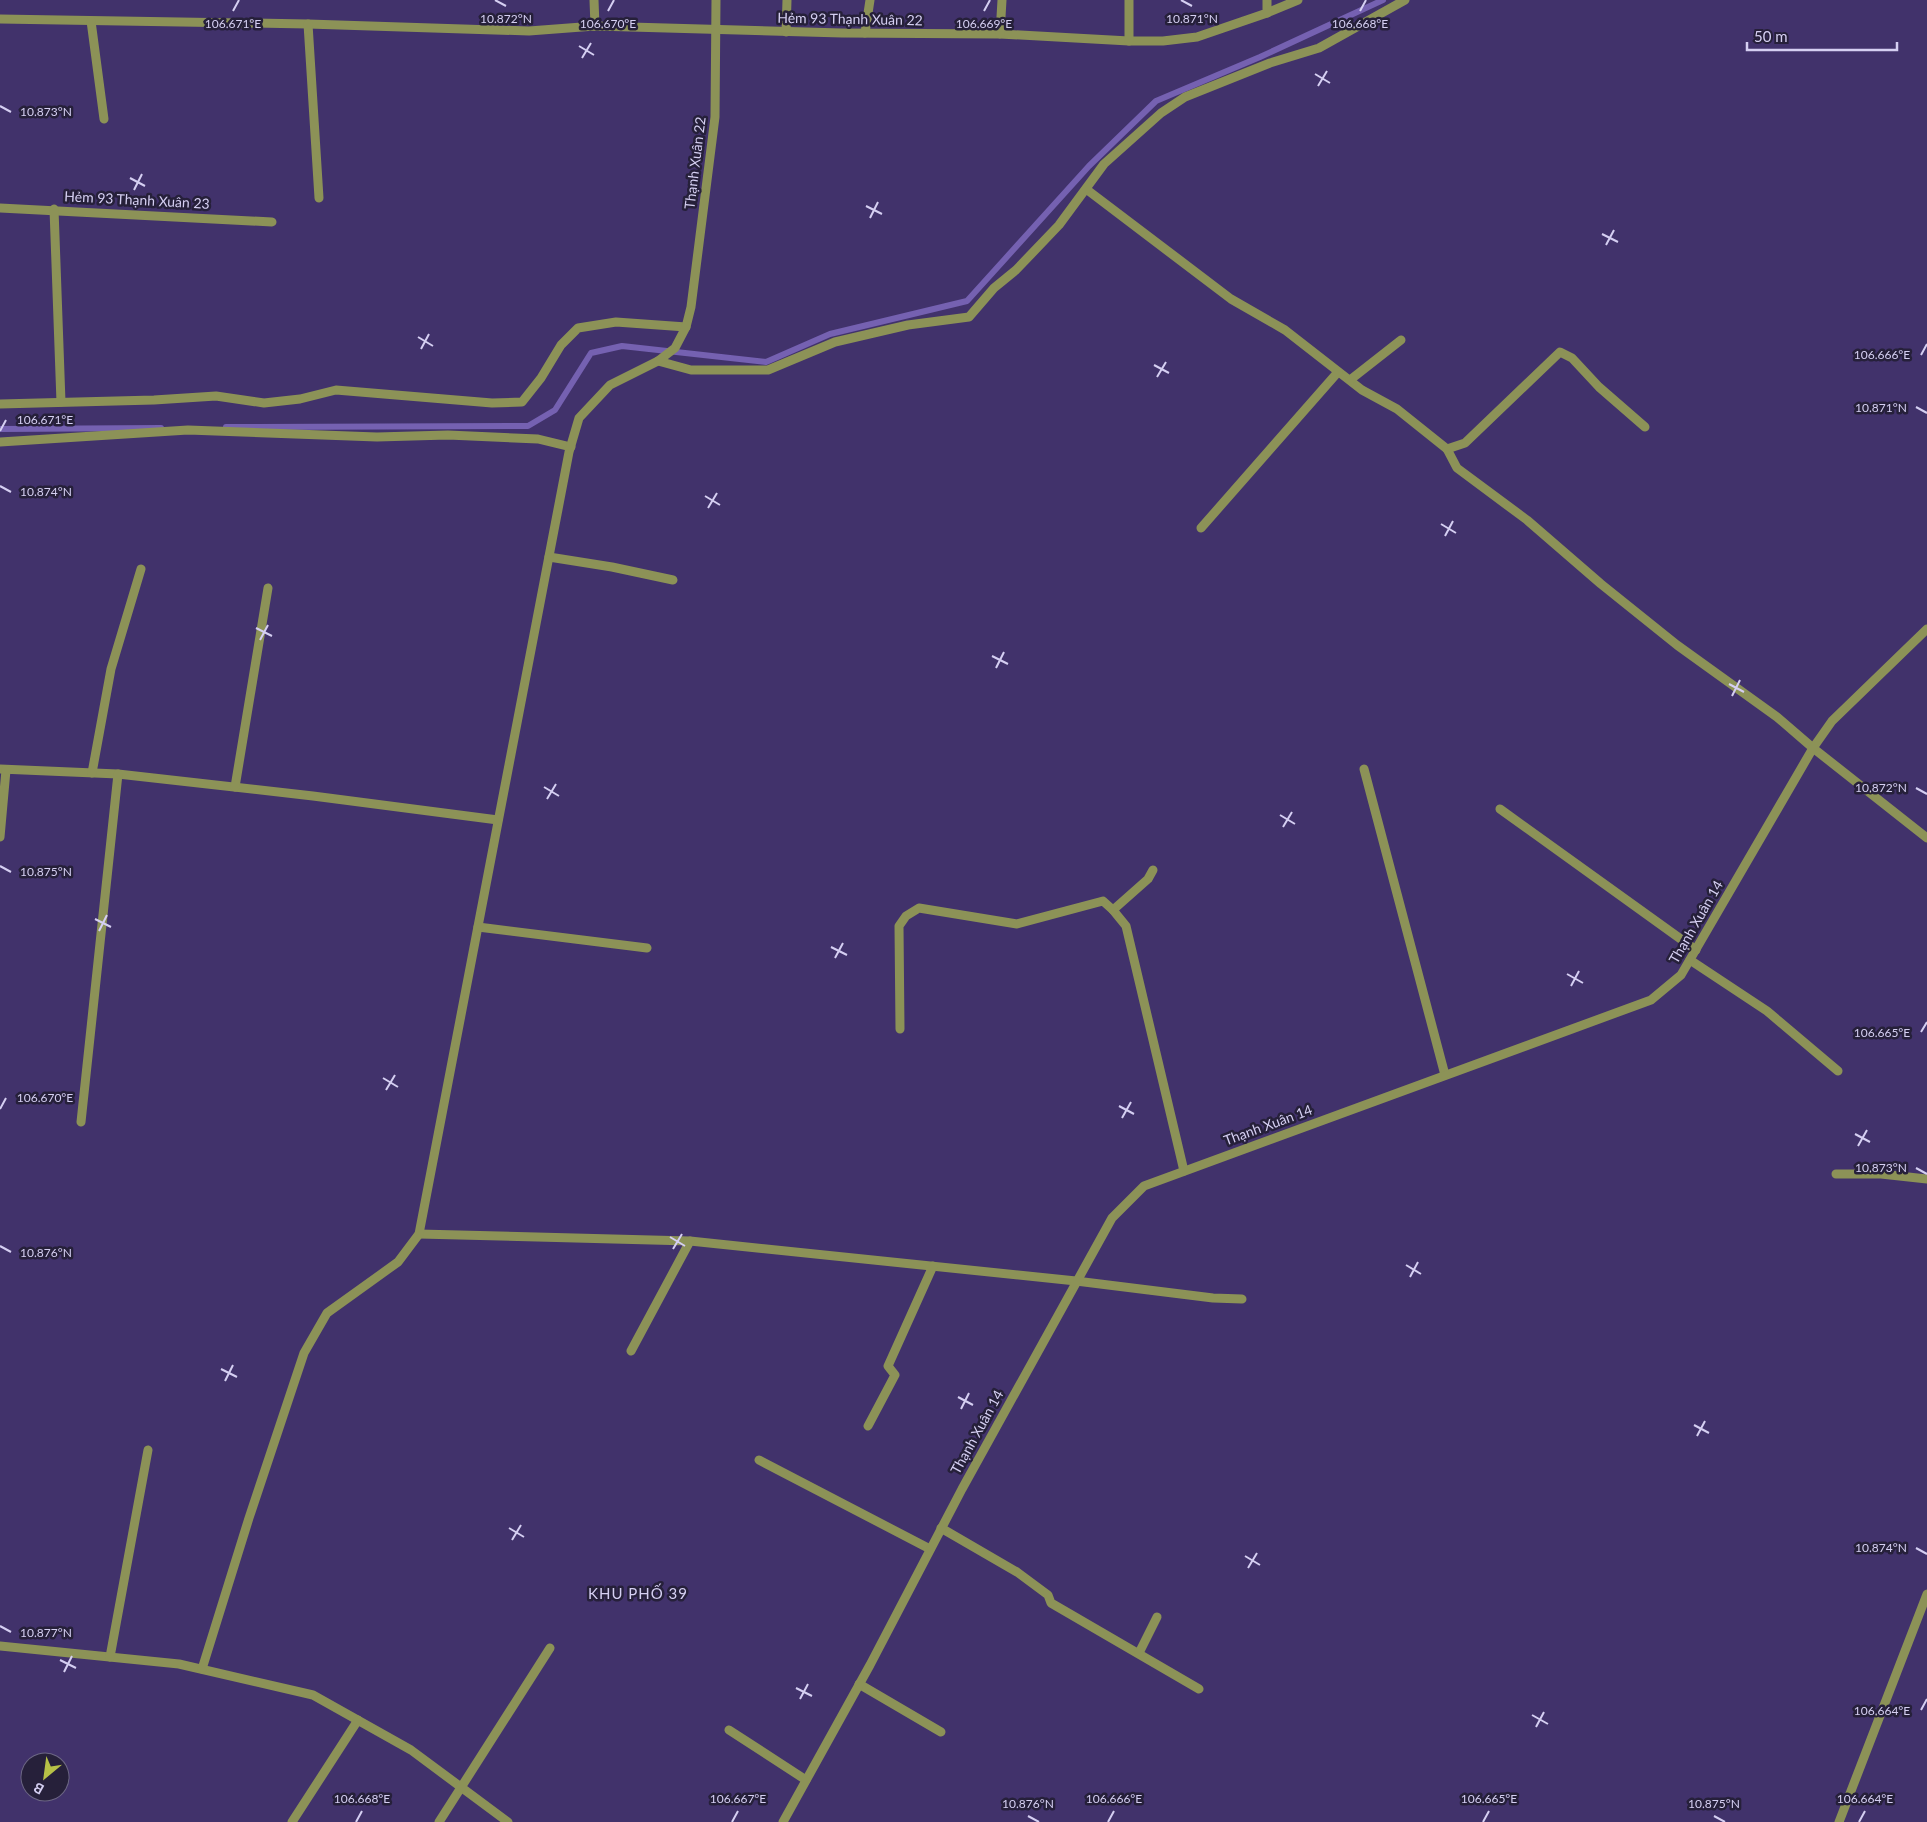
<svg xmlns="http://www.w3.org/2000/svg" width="1927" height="1822" font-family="Lato,sans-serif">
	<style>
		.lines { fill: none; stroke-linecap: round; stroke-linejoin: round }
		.stream { stroke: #7561b1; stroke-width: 6 }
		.minor { stroke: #8c9257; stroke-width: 9 }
		.ticks { fill: none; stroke: #d5cff2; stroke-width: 2 }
		.labels { text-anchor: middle; stroke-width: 5; stroke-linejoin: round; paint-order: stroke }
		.street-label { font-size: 14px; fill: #d5cff2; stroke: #26203a }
		.neighbourhood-label { font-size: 15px; letter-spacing: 1px; fill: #d5cff2; stroke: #26203a }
		.ticks-label { font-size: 12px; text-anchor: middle; fill: #d5cff2; stroke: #26203a; stroke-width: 5; stroke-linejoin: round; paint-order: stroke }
	</style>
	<rect width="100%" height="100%" fill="#41326b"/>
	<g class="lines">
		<g class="stream">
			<path d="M226,427l302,-1 27,-16 36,-57 31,-7 144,16 64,-28 137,-33 122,-135 67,-65 104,-44 123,-57"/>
			<path d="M0,429l161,-1"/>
		</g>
		<g class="minor">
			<path d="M594,0l1,26"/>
			<path d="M1267,13l31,-13"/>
			<path d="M0,19l308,5 221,7 66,-5 247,7 158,1 129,7h34l34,-4 70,-24v-13"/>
			<path d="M91,21l13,98"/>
			<path d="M308,24l11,174"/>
			<path d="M786,32l1,-32"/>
			<path d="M865,33l5,-33"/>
			<path d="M1000,34l2,-34"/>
			<path d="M1129,41v-41"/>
			<path d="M1086,189l145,110 54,31 77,60 35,19 50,40 10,19 70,52 74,64 76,61 100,72 36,31 114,90"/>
			<path d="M0,208l272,14"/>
			<path d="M54,209l7,193"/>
			<path d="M658,361l33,9h77l67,-28 73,-17 61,-8 25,-29 22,-18 43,-45 45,-61 57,-51 24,-16 85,-34 49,-15 86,-48"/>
			<path d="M1350,380l51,-40"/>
			<path d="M0,404l154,-4 62,-4 48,7 36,-4 36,-9 156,13 30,-1 19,-24 20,-33 17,-17 38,-6 70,5"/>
			<path d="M0,442l188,-12 189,7 71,-2 90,4 33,8"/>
			<path d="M1447,449l18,-6 95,-91 12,6 27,29 46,40"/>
			<path d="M1201,528l137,-156"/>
			<path d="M549,557l63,10 61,13"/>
			<path d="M0,769l118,5 195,22 185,24"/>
			<path d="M1364,769l81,306"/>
			<path d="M92,773l19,-104 30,-100"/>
			<path d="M235,787l33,-199"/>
			<path d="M1500,809l196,141"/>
			<path d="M0,837l6,-67"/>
			<path d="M1113,910l35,-31 5,-9"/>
			<path d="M478,927l169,21"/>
			<path d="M1690,960l77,51 71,60"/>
			<path d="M900,1029l-1,-103 7,-10 13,-8 98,16 86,-23 10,9 13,16 58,245"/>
			<path d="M81,1122l37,-348"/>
			<path d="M1836,1174h45l46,5"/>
			<path d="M419,1234l271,7 386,40 137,17 29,1"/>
			<path d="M631,1351l59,-110"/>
			<path d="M868,1426l27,-51 -7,-9 45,-100"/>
			<path d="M759,1460l171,89"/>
			<path d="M941,1528l76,44 31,23 3,8 148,86"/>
			<path d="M0,1646l179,18 134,31 98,55 97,72"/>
			<path d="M1139,1653l18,-36"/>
			<path d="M110,1657l38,-207"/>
			<path d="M202,1669l47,-151 55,-165 23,-40 71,-51 21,-28 150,-782 10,-34 31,-33 48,-24 17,-13 11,-21 5,-20 24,-190 1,-117"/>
			<path d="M859,1684l82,48"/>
			<path d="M729,1730l77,50"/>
			<path d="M292,1822l66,-102"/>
			<path d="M439,1822l111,-174"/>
			<path d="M783,1822l87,-157 92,-176 150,-271 32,-32 507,-186 30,-25 132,-227 19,-27 95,-92"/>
			<path d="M1839,1822l88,-228"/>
		</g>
	</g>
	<path class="ticks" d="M495,0l11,6M1181,0l11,6M233,11l6,-11M608,11l6,-11M984,11l6,-11M1360,11l6,-11M579,46l15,9M582,58l9,-15M1315,74l15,9M1318,86l9,-15M0,106l11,6M130,178l15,8M134,190l8,-16M866,206l16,8M870,218l8,-16M1602,234l16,8M1606,245l8,-15M418,337l15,9M421,349l8,-15M1921,355l6,-11M1154,365l15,8M1157,377l9,-15M1916,407l11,6M0,431l6,-11M0,486l11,6M705,496l15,9M708,508l9,-15M1441,524l15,9M1445,536l8,-15M256,628l16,8M260,640l8,-15M992,656l16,8M996,668l8,-16M1729,684l15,8M1732,696l8,-16M544,787l15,9M1916,788l11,6M547,799l9,-15M1280,815l15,9M1283,827l9,-15M0,866l11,6M95,919l16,8M99,931l8,-16M831,947l16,8M835,958l8,-15M1567,974l16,9M1571,986l8,-15M1921,1032l6,-10M383,1078l15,9M386,1090l9,-15M1119,1106l15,8M0,1109l6,-11M1122,1118l9,-16M1855,1134l15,8M1858,1146l9,-16M1916,1168l11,6M670,1237l15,9M0,1246l11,6M673,1249l9,-15M1406,1265l15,9M1410,1277l8,-15M221,1369l16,8M225,1381l8,-16M958,1397l15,8M961,1409l8,-16M1694,1425l15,8M1697,1436l8,-15M509,1528l15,9M512,1540l9,-15M1916,1548l11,6M1245,1556l15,9M1248,1568l9,-15M0,1626l11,6M60,1660l16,8M64,1672l8,-16M796,1688l16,8M800,1699l8,-15M1921,1710l6,-11M1532,1715l16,9M1536,1727l8,-15M1028,1816l11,6M1714,1816l11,6M356,1822l6,-11M732,1822l6,-11M1108,1822l6,-11M1483,1822l6,-11M1859,1822l6,-11"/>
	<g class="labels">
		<g class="street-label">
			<text transform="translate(850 19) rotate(1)" y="5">Hẻm 93 Thạnh Xuân 22</text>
			<text transform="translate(695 163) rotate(-83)" y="5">Thạnh Xuân 22</text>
			<text transform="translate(137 200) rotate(3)" y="5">Hẻm 93 Thạnh Xuân 23</text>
			<text transform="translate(1696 922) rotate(-60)" y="5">Thạnh Xuân 14</text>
			<text transform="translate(1268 1125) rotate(-20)" y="5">Thạnh Xuân 14</text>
			<text transform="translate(977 1432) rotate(-61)" y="5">Thạnh Xuân 14</text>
		</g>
		<g class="neighbourhood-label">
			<text x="638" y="1599">KHU PHỐ 39</text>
		</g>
	</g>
	<g class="ticks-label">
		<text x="506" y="23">10.872°N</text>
		<text x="1192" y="23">10.871°N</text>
		<text x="233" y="28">106.671°E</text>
		<text x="608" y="28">106.670°E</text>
		<text x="984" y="28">106.669°E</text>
		<text x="1360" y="28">106.668°E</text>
		<text x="46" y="116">10.873°N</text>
		<text x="1882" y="359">106.666°E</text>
		<text x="1881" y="412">10.871°N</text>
		<text x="45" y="424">106.671°E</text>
		<text x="46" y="496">10.874°N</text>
		<text x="1881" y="792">10.872°N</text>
		<text x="46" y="876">10.875°N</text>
		<text x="1882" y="1037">106.665°E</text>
		<text x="45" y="1102">106.670°E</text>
		<text x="1881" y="1172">10.873°N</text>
		<text x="46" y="1257">10.876°N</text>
		<text x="1881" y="1552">10.874°N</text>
		<text x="46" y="1637">10.877°N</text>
		<text x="1882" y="1715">106.664°E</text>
		<text x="362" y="1803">106.668°E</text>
		<text x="738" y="1803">106.667°E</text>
		<text x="1114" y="1803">106.666°E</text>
		<text x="1489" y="1803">106.665°E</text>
		<text x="1865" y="1803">106.664°E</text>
		<text x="1028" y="1808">10.876°N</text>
		<text x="1714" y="1808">10.875°N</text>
	</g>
	<g transform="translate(45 1777) rotate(209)"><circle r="24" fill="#26203a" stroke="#6c6684"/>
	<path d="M0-4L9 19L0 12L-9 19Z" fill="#b7c147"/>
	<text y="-8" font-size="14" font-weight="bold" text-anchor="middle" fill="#d5cff2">B</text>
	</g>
	<path d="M1747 42v8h150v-8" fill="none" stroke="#d5cff2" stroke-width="2.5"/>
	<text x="1754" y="42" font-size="15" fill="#d5cff2" stroke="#26203a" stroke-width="4" paint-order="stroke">50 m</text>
</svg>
